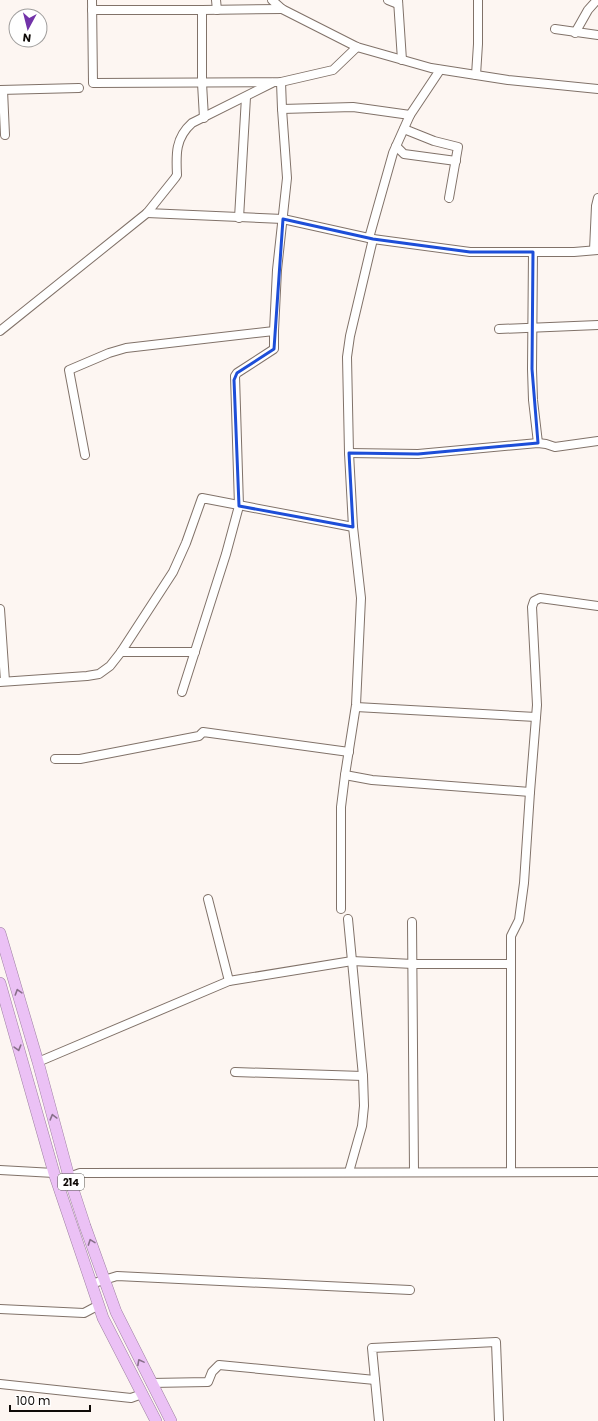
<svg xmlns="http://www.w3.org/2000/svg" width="598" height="1421" font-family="Poppins,sans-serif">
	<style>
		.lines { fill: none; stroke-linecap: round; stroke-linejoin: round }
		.minor-casing { stroke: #817269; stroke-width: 10 }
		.highway-casing { stroke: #9e81a2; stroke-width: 12 }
		.minor { stroke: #fff; stroke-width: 8 }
		.highway { stroke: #ebc1f5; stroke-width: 11 }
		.oneway { stroke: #886f8a }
		.marked { fill: none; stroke: #1d4ed8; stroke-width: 3; stroke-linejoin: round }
		.labels { text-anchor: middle; stroke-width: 3.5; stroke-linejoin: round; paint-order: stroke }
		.shield { fill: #fff; stroke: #575451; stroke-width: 1 }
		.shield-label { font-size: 10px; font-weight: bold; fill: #0f0a07 }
	</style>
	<rect width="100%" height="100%" fill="#fdf6f2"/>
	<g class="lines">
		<defs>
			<g id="minor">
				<path d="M92,0l1,83 188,-1 52,-12 24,-23"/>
				<path d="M216,0l1,10"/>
				<path d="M272,0l10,9 75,38 74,21 77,12 90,9"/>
				<path d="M388,0l10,4"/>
				<path d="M398,0l4,60"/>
				<path d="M92,10h110l80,-1"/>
				<path d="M202,10v73l2,35"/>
				<path d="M555,29l43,6"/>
				<path d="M575,33l13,-23 9,-10"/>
				<path d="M476,75l2,-31v-44"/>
				<path d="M0,90l79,-2"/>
				<path d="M3,90l2,45"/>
				<path d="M282,109l71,-2 57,8"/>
				<path d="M404,129l30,12 24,6 -9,51"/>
				<path d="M396,146l8,8 52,7"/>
				<path d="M147,213l136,6 90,20 97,13h104l24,-2"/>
				<path d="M239,218l7,-121"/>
				<path d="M369,238l24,-85 17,-38 30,-45"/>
				<path d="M594,250l2,-44 2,-8"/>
				<path d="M533,252l-1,117 1,31 5,43"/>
				<path d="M499,329l99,-4"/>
				<path d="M0,331l147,-118 28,-35 2,-3c-1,-20 -2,-37 15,-52l80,-40"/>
				<path d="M349,453l69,1 120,-11 8,1 9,3 43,-6"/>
				<path d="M85,455l-16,-85 40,-17 17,-5 148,-17 3,-61 10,-92 -5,-69 -1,-27"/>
				<path d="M0,609l5,72"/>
				<path d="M121,652h74"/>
				<path d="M0,682l87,-6 12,-2 11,-8 11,-14 52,-80 13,-29 16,-45 151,29"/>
				<path d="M182,692l44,-138 13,-48 -4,-130 2,-3 37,-24v-18"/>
				<path d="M356,707l180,10"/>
				<path d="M55,759h25l119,-23 4,-4 146,20"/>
				<path d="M345,775l27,5 158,12"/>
				<path d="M208,899l21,82"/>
				<path d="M341,909v-102l4,-32 11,-70 5,-107 -8,-71 -4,-74 -2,-96 3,-21 23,-97"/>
				<path d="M348,919l15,157 1,30 -2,20 -13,46"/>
				<path d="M412,922l2,250"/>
				<path d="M38,1062l191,-81 123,-20 61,3h98"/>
				<path d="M235,1072l128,4"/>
				<path d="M0,1170l54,3"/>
				<path d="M511,1172v-236l8,-16 5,-37 6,-91 7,-87 -5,-98 2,-6 6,-3 58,8"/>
				<path d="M69,1177l11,-4 518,-1"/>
				<path d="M91,1284l26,-8 293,14"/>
				<path d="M0,1309l84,4 15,-8"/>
				<path d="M151,1383l57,-1 4,-10 7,-7 156,15"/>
				<path d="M0,1384l131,14 11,-4"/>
				<path d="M379,1421l-7,-73 124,-6 3,79"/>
			</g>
			<g id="highway">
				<path d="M0,933l38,129 31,115 16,49 31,86 55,109"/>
				<path d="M0,983l54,190 49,145 53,103"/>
			</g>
		</defs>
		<use href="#minor" class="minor-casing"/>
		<use href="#highway" class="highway-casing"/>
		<use href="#minor" class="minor"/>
		<use href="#highway" class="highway"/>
	</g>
	<defs><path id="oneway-chevron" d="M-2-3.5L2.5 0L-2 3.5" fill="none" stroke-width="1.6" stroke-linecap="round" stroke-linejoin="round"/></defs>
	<g class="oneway">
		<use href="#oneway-chevron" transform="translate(18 992) rotate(-107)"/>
		<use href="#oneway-chevron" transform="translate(18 1048) rotate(74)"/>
		<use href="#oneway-chevron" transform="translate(53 1117) rotate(-105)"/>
		<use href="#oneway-chevron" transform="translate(91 1242) rotate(-110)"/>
		<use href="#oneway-chevron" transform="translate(140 1362) rotate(-118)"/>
	</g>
	<path class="marked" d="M283,219l90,20 97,13h63l-1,117 6,74 -120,11 -69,-1 4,74 -114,-21 -5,-126 3,-7 37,-24z"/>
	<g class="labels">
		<rect class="shield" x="58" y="1174" width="26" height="16" rx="3"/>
		<g class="shield-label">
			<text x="71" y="1186">214</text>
		</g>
	</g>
	<g transform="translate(28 28) rotate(187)"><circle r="19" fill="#ffffff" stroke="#9f9d9c"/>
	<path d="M0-3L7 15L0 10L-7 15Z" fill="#7233a9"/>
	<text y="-6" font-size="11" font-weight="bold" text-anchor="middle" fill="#0f0a07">N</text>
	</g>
	<path d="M10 1405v6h80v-6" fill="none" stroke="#0f0a07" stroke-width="2"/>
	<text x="16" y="1405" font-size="12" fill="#0f0a07" stroke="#ffffff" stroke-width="3" paint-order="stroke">100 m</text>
</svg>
